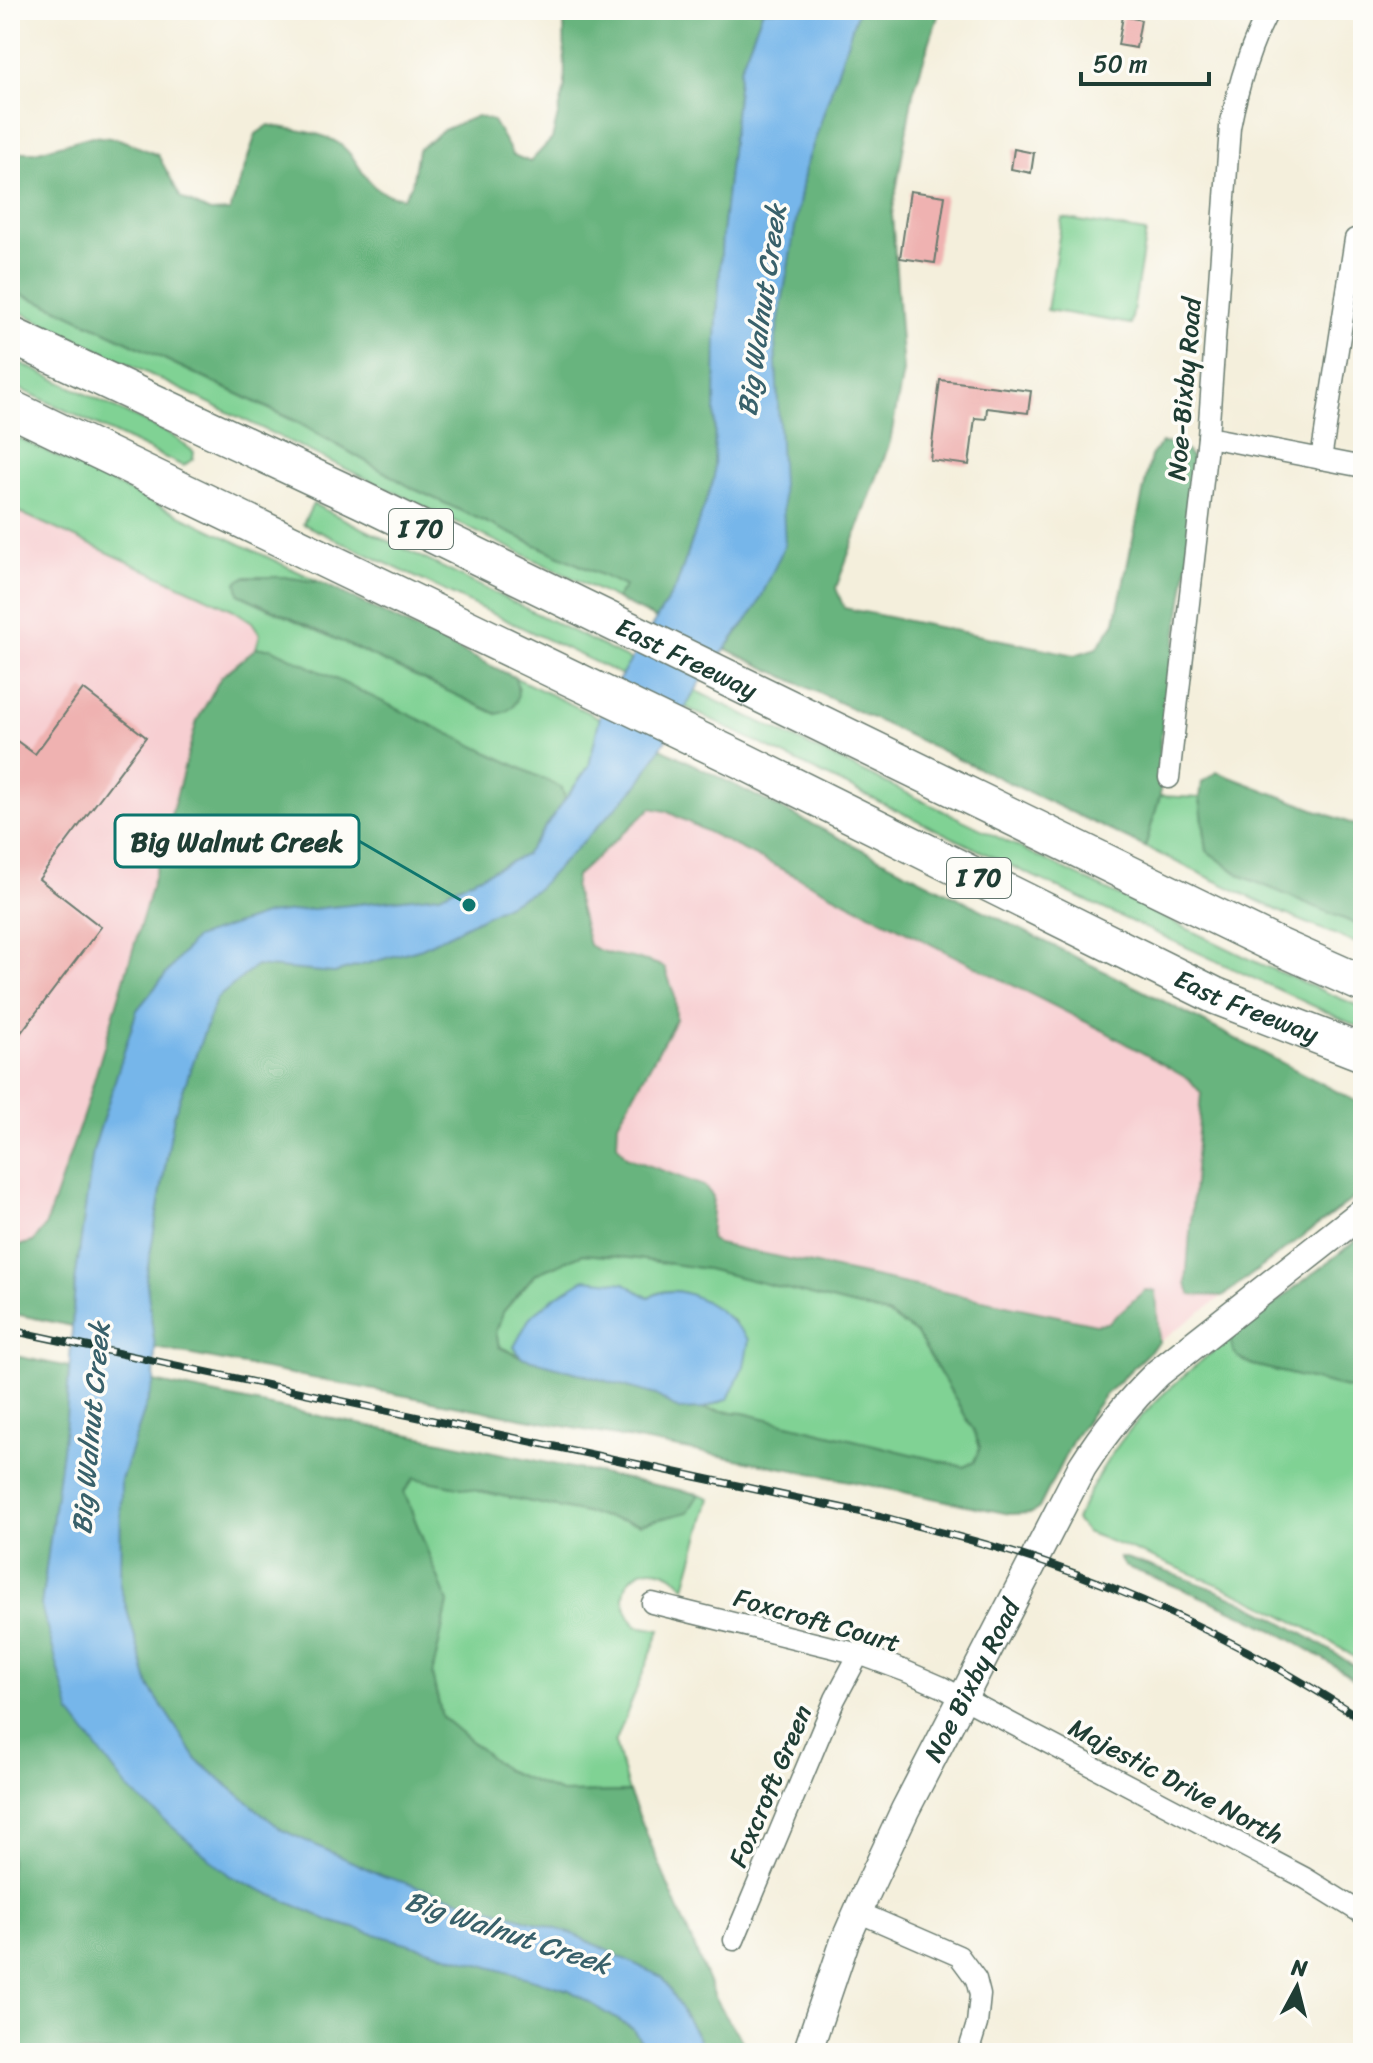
<svg xmlns="http://www.w3.org/2000/svg" width="1373" height="2063" font-family="Sriracha,sans-serif">
	<style>
		.built { fill: #f7cfd2 }
		.green { fill: #80d294; stroke: #508864; stroke-width: 2 }
		.forest { fill: #68b47e; stroke: #447859; stroke-width: 2; fill-rule: evenodd }
		.water { fill: #76b6ea; stroke: #4a7a8f; stroke-width: 2 }
		.building { fill: #efb2b1 }
		.lines { fill: none; stroke-linecap: round; stroke-linejoin: round }
		.street-casing { stroke: #6a7b6f; stroke-width: 23 }
		.secondary-casing { stroke: #6a7b6f; stroke-width: 31 }
		.highway-casing { stroke: #6a7b6f; stroke-width: 39 }
		.street { stroke: #fff; stroke-width: 20 }
		.secondary { stroke: #fff; stroke-width: 28 }
		.highway { stroke: #fff; stroke-width: 36 }
		.rail-casing { stroke: #1f3d34; stroke-width: 8 }
		.rail { stroke: #fdfcf7; stroke-width: 5; stroke-dasharray: 15; stroke-linecap: butt }
		.labels { text-anchor: middle; stroke-width: 7; stroke-linejoin: round; paint-order: stroke }
		.shield { fill: #fdfcf7; stroke: #62766e; stroke-width: 2 }
		.shield-label { font-size: 24px; font-weight: bold; fill: #1f3d34 }
		.street-label { font-size: 26px; fill: #1f3d34; stroke: #fdfcf7 }
		.water-label { font-size: 28px; font-style: italic; fill: #39616b; stroke: #fdfcf7 }
		.leader { fill: none; stroke: #0f766e; stroke-width: 3 }
		.callout-dot { fill: #0f766e; stroke: #fdfcf7; stroke-width: 3 }
		.callout { fill: #fdfcf7; stroke: #0f766e; stroke-width: 3 }
		.callout-label { font-size: 28px; text-anchor: middle; font-weight: bold; fill: #1f3d34 }
	</style>
	<rect width="100%" height="100%" fill="#fdfcf7"/>
	<filter id="ink" filterUnits="userSpaceOnUse"><feTurbulence type="fractalNoise" baseFrequency=".0125" numOctaves="2"/><feDisplacementMap in="SourceGraphic" scale="16" xChannelSelector="R" yChannelSelector="G"/><feConvolveMatrix kernelMatrix="1 2 1 2 8 2 1 2 1" color-interpolation-filters="sRGB"/></filter>
	<filter id="wash" filterUnits="userSpaceOnUse"><feTurbulence type="fractalNoise" baseFrequency=".006" numOctaves="4" result="noise"/><feDisplacementMap in="SourceGraphic" scale="32" xChannelSelector="R" yChannelSelector="G"/><feGaussianBlur stdDeviation="1.8" result="paint"/><feColorMatrix in="noise" values="0 0 0 0 0 0 0 0 0 0 0 0 0 0 0 0 0 1.4 0 .05"/><feComposite in="paint" operator="in"/></filter>
	<g filter="url(#wash)">
		<rect width="100%" height="100%" fill="#f4efdc"/>
		<g class="built">
			<path d="M10,508l222,101 20,12 8,13 -4,14 -35,29 -24,44 -51,185 -60,201 -41,120 -12,15 -23,6z"/>
			<path d="M651,808l15,3 436,219 88,50 11,13 -15,191 6,11 31,1 -64,46 1,-11 -4,-40 -11,-1 -37,34h-12l-378,-80 -9,-5 4,-43 -9,-10 -79,-29 -8,-13 1,-21 58,-104 -26,-59 -53,-10 -9,-5 -14,-57 2,-12z"/>
		</g>
		<g class="green">
			<path d="M1062,218l84,14 -15,92 -84,-14z"/>
			<path d="M10,290l42,16 246,117 116,66 211,97 -9,13 -606,-292z"/>
			<path d="M10,358l160,76 24,18 -1,7 -10,7 -173,-82z"/>
			<path d="M10,434l312,149 -38,-6 -46,5 2,13 257,119 22,-25 -5,-12 86,41 -11,48 -24,33 -3,-11 -291,-139 -15,-1 4,-14 -8,-12 -20,-13 -222,-101z"/>
			<path d="M313,504l318,156 -9,15 -319,-151z"/>
			<path d="M696,691l564,273 103,44v21l-356,-165 -322,-157z"/>
			<path d="M1160,796l40,2 7,53 35,25 121,51v19l-78,-32 -140,-67z"/>
			<path d="M583,1254l47,4 77,11 180,45 30,20 56,95 7,18 -6,15 -10,5 -221,-54 -41,-4 26,-10 7,-77c-24,-16 -58,-45 -86,-24l-25,-15 -110,64 7,10 -22,-11 -3,-14 7,-20 32,-38z"/>
			<path d="M1231,1337c-1,17 8,22 22,28l110,27v271c-85,-59 -181,-94 -277,-131l-10,-12c37,-86 83,-126 155,-183z"/>
			<path d="M414,1478l226,46 47,-12 12,-18 11,4 -25,89c-35,-42 -84,-2 -49,39l24,4 -45,113 14,49 -68,1 -56,-23 -63,-53 -10,-42 16,-72 -44,-111z"/>
		</g>
		<g class="forest">
			<path d="M564,10h199l-23,59 -18,166 -6,103 -2,140 -38,109 -20,32 -40,-20 9,-13 -211,-97 -116,-67 -246,-116 -42,-16v-138h25l57,-16 27,3 39,16 23,43 29,14 20,-1 26,-77 13,-9c22,5 55,6 73,21 25,21 18,45 61,52l9,-14 6,-34 25,-20 34,-14 16,5 20,34 17,7 22,-23 13,-52z"/>
			<path d="M858,10h82l-27,83 -21,121 11,158 -13,70 -54,146 8,20 231,47 22,-7 18,-26 36,-166 10,-13 19,1 14,16 -2,76 -32,206v54l-15,51 -419,-198 31,-43 27,-61 -9,-202 30,-174z"/>
			<path d="M245,577h39l38,6 192,94c8,18 4,33 -17,37l-258,-120 -2,-12z"/>
			<path d="M256,648h15l291,140 3,11 -40,56 -85,40 -172,19 -73,24 -58,72 -44,141 -18,132 -3,43 -62,-13v-65l23,-6 12,-15 41,-120 60,-201 51,-185 24,-44z"/>
			<path d="M661,748l502,253 200,104v86l-140,105 -32,-1 -5,-11 15,-191 -11,-13 -88,-50 -436,-219 -15,-3 -75,68 -2,12 15,57c22,14 52,10 76,23l10,29 1,22 -58,104 -1,21 9,13 78,29 9,10 -3,43 8,5 378,80 12,-1 37,-33 11,1 3,51 -56,55 -29,41 -35,70 -7,5 -22,1 -200,-41 -655,-125 -9,-70 28,-163 42,-116 40,-33 78,7 88,-25 114,-58 102,-105zM583,1254l47,4 77,11 180,45 30,20 56,95 7,18 -6,15 -10,5 -221,-54 -41,-4 -23,1 -23,-15 -135,-38 -22,-10 -3,-15 7,-20 32,-38z"/>
			<path d="M1217,772l146,56v99l-121,-51 -35,-25 -7,-53 2,-16z"/>
			<path d="M1363,1235v157l-110,-27c-14,-6 -23,-11 -22,-28z"/>
			<path d="M10,1355l59,12 -3,53 -25,186 189,270 100,45 239,69 64,39 16,24h-639z"/>
			<path d="M154,1382l545,112 -11,18 -48,12 -226,-46 -10,14 44,111 -16,72 10,42 63,53 56,23 68,-1 89,212 32,49h-43l-45,-76 -279,-101 -101,-46 -85,-70 -48,-74 -29,-100 1,-106z"/>
			<path d="M1119,1558h7c29,10 58,19 87,31 53,21 103,51 150,83v14c-72,-54 -155,-88 -239,-120z"/>
		</g>
		<g class="water">
			<path d="M763,10h95l-53,159 -30,174 10,202 -28,61 -57,77 -62,102 -102,105 -114,58 -88,25 -78,-7 -40,33 -42,116 -28,163 9,70 -1,34 -33,98 -1,106 29,100 48,74 85,70 101,46 190,58 89,43 45,76h-58l-16,-24 -64,-39 -239,-69 -100,-45 -101,-86 -58,-76 -30,-108 25,-186 9,-137 18,-132 44,-141 58,-72 73,-24 172,-19 85,-40 64,-89 13,-59 74,-120 38,-109 2,-140 6,-103 18,-166z"/>
			<path d="M585,1279l39,4 25,15c33,-23 80,16 100,42l-5,26 -16,33 -26,10 -23,1 -23,-15 -135,-38 -7,-10 16,-30 26,-21z"/>
		</g>
		<g id="blocks">
			<g class="building">
				<path d="M1123,16l18,4 -5,28 -18,-3z"/>
				<path d="M1014,149l20,4 -3,20 -20,-4z"/>
				<path d="M910,191l35,5 -10,67 -35,-5z"/>
				<path d="M940,380l91,11 -3,22 -41,-5 -1,11 -11,-1 -6,47 -39,-5z"/>
				<path d="M83,689l63,48 -107,142 62,48 -91,120v-311l25,18z"/>
			</g>
		</g>
	</g>
	<g filter="url(#ink)">
		<use href="#blocks" fill-opacity="0" stroke="#6a7b6f" stroke-width="2"/>
		<g class="lines">
			<defs>
				<g id="street">
					<path d="M1208,437l155,30"/>
					<path d="M1321,459l34,-220 8,1"/>
					<path d="M1169,778l39,-341 22,-310c8,-41 19,-80 39,-117"/>
					<path d="M652,1603l207,51 46,17 37,16 363,191 58,36"/>
					<path d="M858,1912l101,44 17,23 4,16 -3,29 -9,29"/>
					<path d="M734,1940l101,-241 24,-45"/>
				</g>
				<g id="secondary">
					<path id="s1" d="M807,2053l38,-112 22,-50 38,-81 177,-343c22,-35 46,-65 76,-94l205,-161"/>
				</g>
				<g id="highway">
					<path id="s2" d="M10,335l352,165 909,443 92,41"/>
					<path id="s3" d="M10,408l731,352 475,236 147,57"/>
				</g>
			</defs>
			<use href="#street" class="street-casing"/>
			<use href="#secondary" class="secondary-casing"/>
			<use href="#highway" class="highway-casing"/>
			<use href="#street" class="street"/>
			<use href="#secondary" class="secondary"/>
			<use href="#highway" class="highway"/>
			<defs>
				<path id="rail" d="M10,1330l870,186c39,11 79,20 118,32 129,38 253,99 365,172"/>
			</defs>
			<use href="#rail" class="rail-casing"/>
			<use href="#rail" class="rail"/>
		</g>
	</g>
	<g class="labels">
		<g class="shield">
			<rect x="389" y="509" width="64" height="40" rx="6"/>
			<rect x="947" y="858" width="64" height="40" rx="6"/>
		</g>
		<g class="shield-label">
			<text x="421" y="537">I 70</text>
			<text x="979" y="886">I 70</text>
		</g>
		<g class="street-label">
			<text transform="translate(1184 389) rotate(-85)" y="9">Noe-Bixby Road</text>
			<text dy="9" stroke="none"><textPath href="#s2" startOffset="750">East Freeway</textPath></text>
			<text dy="9" stroke="none"><textPath href="#s3" startOffset="1374">East Freeway</textPath></text>
			<text transform="translate(817 1620) rotate(16)" y="9">Foxcroft Court</text>
			<text dy="9" stroke="none"><textPath href="#s1" startOffset="408">Noe Bixby Road</textPath></text>
			<text transform="translate(1176 1781) rotate(28)" y="9">Majestic Drive North</text>
			<text transform="translate(770 1786) rotate(-67)" y="9">Foxcroft Green</text>
		</g>
		<g class="water-label">
			<text transform="translate(761 310) rotate(-82)" y="10">Big Walnut Creek</text>
			<text transform="translate(90 1428) rotate(-85)" y="10">Big Walnut Creek</text>
			<text transform="translate(508 1932) rotate(18)" y="10">Big Walnut Creek</text>
		</g>
	</g>
	<path class="leader" d="M469 905L359 841"/>
	<circle class="callout-dot" cx="469" cy="905" r="8"/>
	<rect class="callout" x="115" y="815" width="244" height="52" rx="8"/>
	<g class="callout-label">
		<text x="237" y="851">Big Walnut Creek</text>
	</g>
	<rect width="1373" height="2063" fill="none" stroke="#fdfcf7" stroke-width="40"/>
	<g transform="translate(1297 1987) rotate(7)" stroke="#fdfcf7" stroke-width="6" paint-order="stroke">
	<path d="M0-6L14 30L0 20L-14 30Z" fill="#1f3d34"/>
	<text y="-12" font-size="22" font-weight="bold" text-anchor="middle" fill="#1f3d34">N</text>
	</g>
	<path d="M1081 72v12h128v-12" fill="none" stroke="#1f3d34" stroke-width="4"/>
	<text x="1093" y="72" font-size="24" fill="#1f3d34" stroke="#fdfcf7" stroke-width="6" paint-order="stroke">50 m</text>
</svg>
